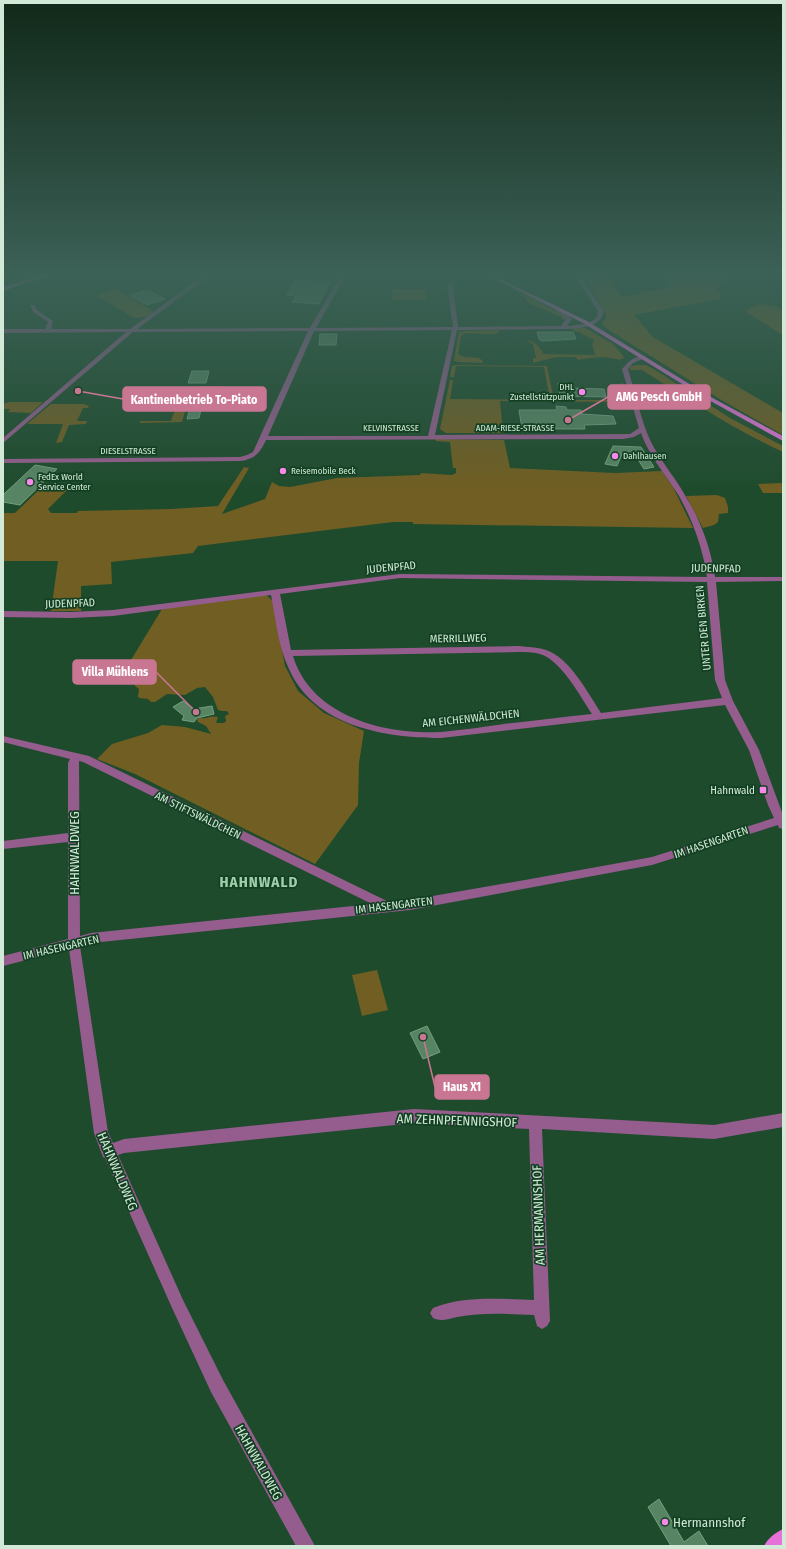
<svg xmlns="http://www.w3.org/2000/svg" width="786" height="1549" font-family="'Fira Sans Condensed',sans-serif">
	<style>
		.green { fill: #705e23 }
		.building { fill: #578463; stroke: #73a17e }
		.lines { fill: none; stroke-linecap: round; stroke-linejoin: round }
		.minor { fill: #955d8e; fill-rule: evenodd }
		.major { fill: #e672d9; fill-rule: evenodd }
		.poi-dot { fill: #f888ea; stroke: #134023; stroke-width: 1.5 }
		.labels { text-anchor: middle; stroke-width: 3.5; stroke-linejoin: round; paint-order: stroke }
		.far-poi-label { font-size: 9px; fill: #d1e9d6; stroke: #134023; text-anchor: start }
		.far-street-label { font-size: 9px; fill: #d1e9d6; stroke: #134023 }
		.street-label { font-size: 11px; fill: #d1e9d6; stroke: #134023 }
		.poi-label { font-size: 11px; fill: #d1e9d6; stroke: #134023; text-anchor: end }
		.near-street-label { font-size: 13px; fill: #d1e9d6; stroke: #134023 }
		.near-poi-label { font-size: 13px; fill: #d1e9d6; stroke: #134023; text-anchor: start }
		.district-label { font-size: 15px; font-weight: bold; letter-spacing: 1px; fill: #9fceaa; stroke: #134023 }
		.leader { fill: none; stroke: #c97692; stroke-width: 1.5 }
		.callout-dot { fill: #c97692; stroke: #134023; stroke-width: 1.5 }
		.callout { fill: #c97692; stroke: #c97692; stroke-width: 1.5 }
		.callout-label { font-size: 12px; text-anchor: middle; font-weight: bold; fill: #fff }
	</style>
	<rect width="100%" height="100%" fill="#1f4b2d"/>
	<g class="green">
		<path d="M582,273h24l16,24 49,-10 -10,-14h55l8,4 1,4 -6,1 -2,1 4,4 -5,2 5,5 -2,5 -85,16 19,22 130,76v22l-60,-34 -119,-74 -2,-4 4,-6v-3z"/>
		<path d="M115,289l39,22 -9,6 -11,1 -38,-23z"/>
		<path d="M392,289h33l2,11h-34z"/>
		<path d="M516,294l10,1 37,20 3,4 -3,1 -2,-3 -31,-13 -4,-3 1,-2 -7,-4z"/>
		<path d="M760,304l13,1 10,5v25l-37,-23 5,-5z"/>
		<path d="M573,328h12l28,16 11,13 -1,2c-5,1 -8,0 -12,-1 -10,-2 -23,0 -33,2l-2,-3h-20l-23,6v-5h3l-3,-14 -7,-4c7,0 15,7 17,14l52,1 -3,-11 2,-4 -15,-8h-5z"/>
		<path d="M499,330l-1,3 -4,1 -33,-1 4,1 -4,2 -3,18 6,3 15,1 1,1 2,1 1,3 -23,-1 -6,-1 5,-29 8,-1z"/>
		<path d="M456,365l88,1h3l7,34h69l-4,-16 3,-1 6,5 3,11 -2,3h-5l-124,-1 3,32h-57l-6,-4 10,-49h3l-3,19 100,1 -6,-33 -88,-1 -2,11h-4l2,-11z"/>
		<path d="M637,365h9l9,5 75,48 53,28v6c-50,-23 -95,-53 -141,-82h-13l2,-4z"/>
		<path d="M201,386h22l-3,17 -33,1 -5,18 -42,1v-2h31c4,-14 12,-23 26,-27z"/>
		<path d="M9,402h34l-12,11 -23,-1 2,-3h-7v-5z"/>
		<path d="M51,404h33l5,2 -1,2h-5l-6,13h10l-1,3 -17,1 -7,17 -6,1 7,-19h-36z"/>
		<path d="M435,439l69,1 6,28 105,5 47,-2 11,16 20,41 -280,-4v-2h-20l-195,24 -5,7 -82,9 1,22 -31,2v25h-30l7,-50h-55v-48h12l31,-30 24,4 -22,22 3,4h26l1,-2 93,-2 47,-3 26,-39 5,1 -27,46 43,-15 7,-17 7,4 11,1 47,-9 83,-3 1,-2 31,2 4,-2v-5h-3l-3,-26 -14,-1z"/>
		<path d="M783,483v10h-20l-5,-9z"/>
		<path d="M717,495l8,3 3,9v6l-9,1 -1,8 -4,3 -11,3 -17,-32z"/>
		<path d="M266,595l7,6 12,65 13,25 26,22 40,18 -5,32 -1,42 -43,59 -180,-90 -38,-15 15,-15 36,-11 14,-8 23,2 26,7 -5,-8 -8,-4 -1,-3 4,-1c6,1 11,-3 17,-1l-2,6h8l2,-2 -1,-5 4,-2 -2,-3h-5l-4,-1 -5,-13 -8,-10 -8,1 -12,7 -18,-1 -12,8h-4l-3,-3 -9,-1 -1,-2 1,-7 -4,-3 -1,-6 -14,-2 42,-69z"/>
		<path d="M377,970l11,40 -26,6 -10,-41z"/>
	</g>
	<g class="building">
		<path d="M296,280l34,2 -11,22 -27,-2 4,-6 -9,-1z"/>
		<path d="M147,290l18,9 -18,6 -18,-10z"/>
		<path d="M537,332h36l3,7 -34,2 -3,-2z"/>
		<path d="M320,334h17l-1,11h-17z"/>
		<path d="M192,371h17l-3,12h-18z"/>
		<path d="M558,383h11l2,5 33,1 2,8 -46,-1z"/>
		<path d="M191,405h11l-3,13 -12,1z"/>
		<path d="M556,406l10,1 1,3h14l1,4 31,2 3,8 -32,1 1,4h-63l-3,-19h38z"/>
		<path d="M613,446l28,1 13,20 -10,2 -10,-16 -12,1 -5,12 -12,-2z"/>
		<path d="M35,465l22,4 -37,36 -17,-3v-7z"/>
		<path d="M183,701l11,8 18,-3 2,8 -17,4 -3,4 -12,-2 2,-4 -11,-9z"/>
		<path d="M427,1026l13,26 -17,7 -13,-26z"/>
		<path d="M659,1499l25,43 15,-11 9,15h-37l-23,-39z"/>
	</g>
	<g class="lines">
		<path class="minor" d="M207,273h6l-76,56 173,-1 32,-55h5l-31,55 137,-1 -6,-42 3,-2 3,2 5,42 103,-1 5,-7 -14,-12 -1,-1 3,-2 18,15 -5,7c11,-1 22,-1 30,-9l1,-6 -25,-38h5l26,38c-3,17 -24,17 -38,18l-109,1 -22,105 195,-1 9,-6 -17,-59c6,-7 13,-14 23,-13v2l-12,5 -5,6c7,23 13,52 23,73 10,20 25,36 35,55 15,24 25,52 29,80h68v4l-67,1 9,98 8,21 26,49 24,65v14l-4,-1 -1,-3 -126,40 -242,45 -319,33 -11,3 28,186 5,11 11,-4 290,-30 300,16 69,-12v14l-69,12 -172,-10 8,192 -3,5 -5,3 -5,-3 -3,-11c-26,-1 -51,-3 -77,2 -9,2 -16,5 -24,1l-3,-5 3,-5c31,-13 68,-9 101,-8l-5,-171 -115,-6 -290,30 -6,2 65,145 40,80 92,166h-19l-85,-154 -38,-82 -68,-152 -2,-1 -9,-24 -25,-184 -66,17v-10l65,-17v-97l-65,7v-8l65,-8v-70l2,-4 -67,-17v-6l86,20 300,146 21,-2 115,-20 127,-23 122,-39 -6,-13 -19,-55 -24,-45 -284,33c-56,0 -127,-12 -152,-69 -11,-23 -13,-49 -18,-74l-158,21 -42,2 -68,-1v-6l68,1 42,-2 287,-36 307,3c-4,-28 -14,-56 -28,-81 -13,-21 -30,-40 -38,-63l-7,4 -11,2 -357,1c-6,13 -11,19 -26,21l-237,2v-4l237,-2 7,-2 6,-3 55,-121 -175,1 -130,111v-5l123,-106 -123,1v-4h42l3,-7 -15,-10 -3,-7h4l3,5 16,11 -2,8h79zM452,330l-24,106h-160l46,-105zM400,578l307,4 8,98 7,18 -121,15c-13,-20 -32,-56 -55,-63 -9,-3 -19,-3 -28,-4l-227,4 -11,-56zM518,652c7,0 15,0 22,2 21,6 40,42 52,60 -30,3 -59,7 -88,10 -21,3 -42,6 -63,8 -57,3 -130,-16 -148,-76zM79,761l4,1 289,142 -281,29 -11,3z"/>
		<g class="major">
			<path d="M48,273h7l-52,18v-4z"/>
			<path d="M482,273h6l99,48 122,75 74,40v5l-78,-43 -122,-75z"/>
			<path d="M783,1529v17h-19c4,-8 11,-13 19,-17z"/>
		</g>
	</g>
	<linearGradient id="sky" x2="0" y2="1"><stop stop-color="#112919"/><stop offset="0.56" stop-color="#3c6157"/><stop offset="1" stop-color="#3c6157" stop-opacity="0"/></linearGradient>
	<rect width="786" height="489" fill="url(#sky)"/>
	<g class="poi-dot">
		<circle cx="582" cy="392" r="4"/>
		<circle cx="615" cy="456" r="4"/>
		<circle cx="283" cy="471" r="4"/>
		<circle cx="30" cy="482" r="4"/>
		<rect x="759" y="786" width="8" height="8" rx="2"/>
		<circle cx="665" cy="1522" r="4"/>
	</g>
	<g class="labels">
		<g class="far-poi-label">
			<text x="574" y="390" text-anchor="end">DHL<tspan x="574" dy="10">Zustellstützpunkt</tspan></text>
			<text x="623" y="459">Dahlhausen</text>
			<text x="291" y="474">Reisemobile Beck</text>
			<text x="38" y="480">FedEx World<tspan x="38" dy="10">Service Center</tspan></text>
		</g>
		<g class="far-street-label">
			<text x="391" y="431">KELVINSTRASSE</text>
			<text x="515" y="431">ADAM-RIESE-STRASSE</text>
			<text x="128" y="454">DIESELSTRASSE</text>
		</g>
		<g class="street-label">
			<text transform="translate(391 567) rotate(-5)" y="4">JUDENPFAD</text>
			<text transform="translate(716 568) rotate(1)" y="4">JUDENPFAD</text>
			<text transform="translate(70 603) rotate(-2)" y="4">JUDENPFAD</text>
			<text transform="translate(703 628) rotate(-95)" y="4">UNTER DEN BIRKEN</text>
			<text transform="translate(458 638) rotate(-1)" y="4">MERRILLWEG</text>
			<text transform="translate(471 718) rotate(-6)" y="4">AM EICHENWÄLDCHEN</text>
			<text transform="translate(198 815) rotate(26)" y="4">AM STIFTSWÄLDCHEN</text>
			<text transform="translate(711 842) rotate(-19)" y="4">IM HASENGARTEN</text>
			<text transform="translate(394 905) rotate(-7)" y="4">IM HASENGARTEN</text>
			<text transform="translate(61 947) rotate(-13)" y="4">IM HASENGARTEN</text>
		</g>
		<g class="poi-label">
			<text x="755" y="794">Hahnwald</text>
		</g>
		<g class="near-street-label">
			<text transform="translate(74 853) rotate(-90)" y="5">HAHNWALDWEG</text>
			<text transform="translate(457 1120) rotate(2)" y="5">AM ZEHNPFENNIGSHOF</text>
			<text transform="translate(118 1171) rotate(67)" y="5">HAHNWALDWEG</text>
			<text transform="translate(538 1215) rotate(-92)" y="5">AM HERMANNSHOF</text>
			<text transform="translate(259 1462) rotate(61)" y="5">HAHNWALDWEG</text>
		</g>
		<g class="near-poi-label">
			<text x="673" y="1527">Hermannshof</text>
		</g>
		<g class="district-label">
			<text x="259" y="887">HAHNWALD</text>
		</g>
	</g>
	<path class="leader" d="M568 420L608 397M78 391L123 399M196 712L156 672M423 1037L435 1087"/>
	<g class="callout-dot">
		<circle cx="568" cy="420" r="4"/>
		<circle cx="78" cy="391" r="4"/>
		<circle cx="196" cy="712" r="4"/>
		<circle cx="423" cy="1037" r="4"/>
	</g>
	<g class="callout">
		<rect x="608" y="385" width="102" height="24" rx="4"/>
		<rect x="123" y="387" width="143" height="24" rx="4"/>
		<rect x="73" y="660" width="83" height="24" rx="4"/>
		<rect x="435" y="1075" width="54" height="24" rx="4"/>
	</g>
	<g class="callout-label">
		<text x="659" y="401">AMG Pesch GmbH</text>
		<text x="194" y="404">Kantinenbetrieb To-Piato</text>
		<text x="115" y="676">Villa Mühlens</text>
		<text x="462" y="1091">Haus X1</text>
	</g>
	<rect width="786" height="1549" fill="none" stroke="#d1e9d6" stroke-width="8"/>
</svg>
